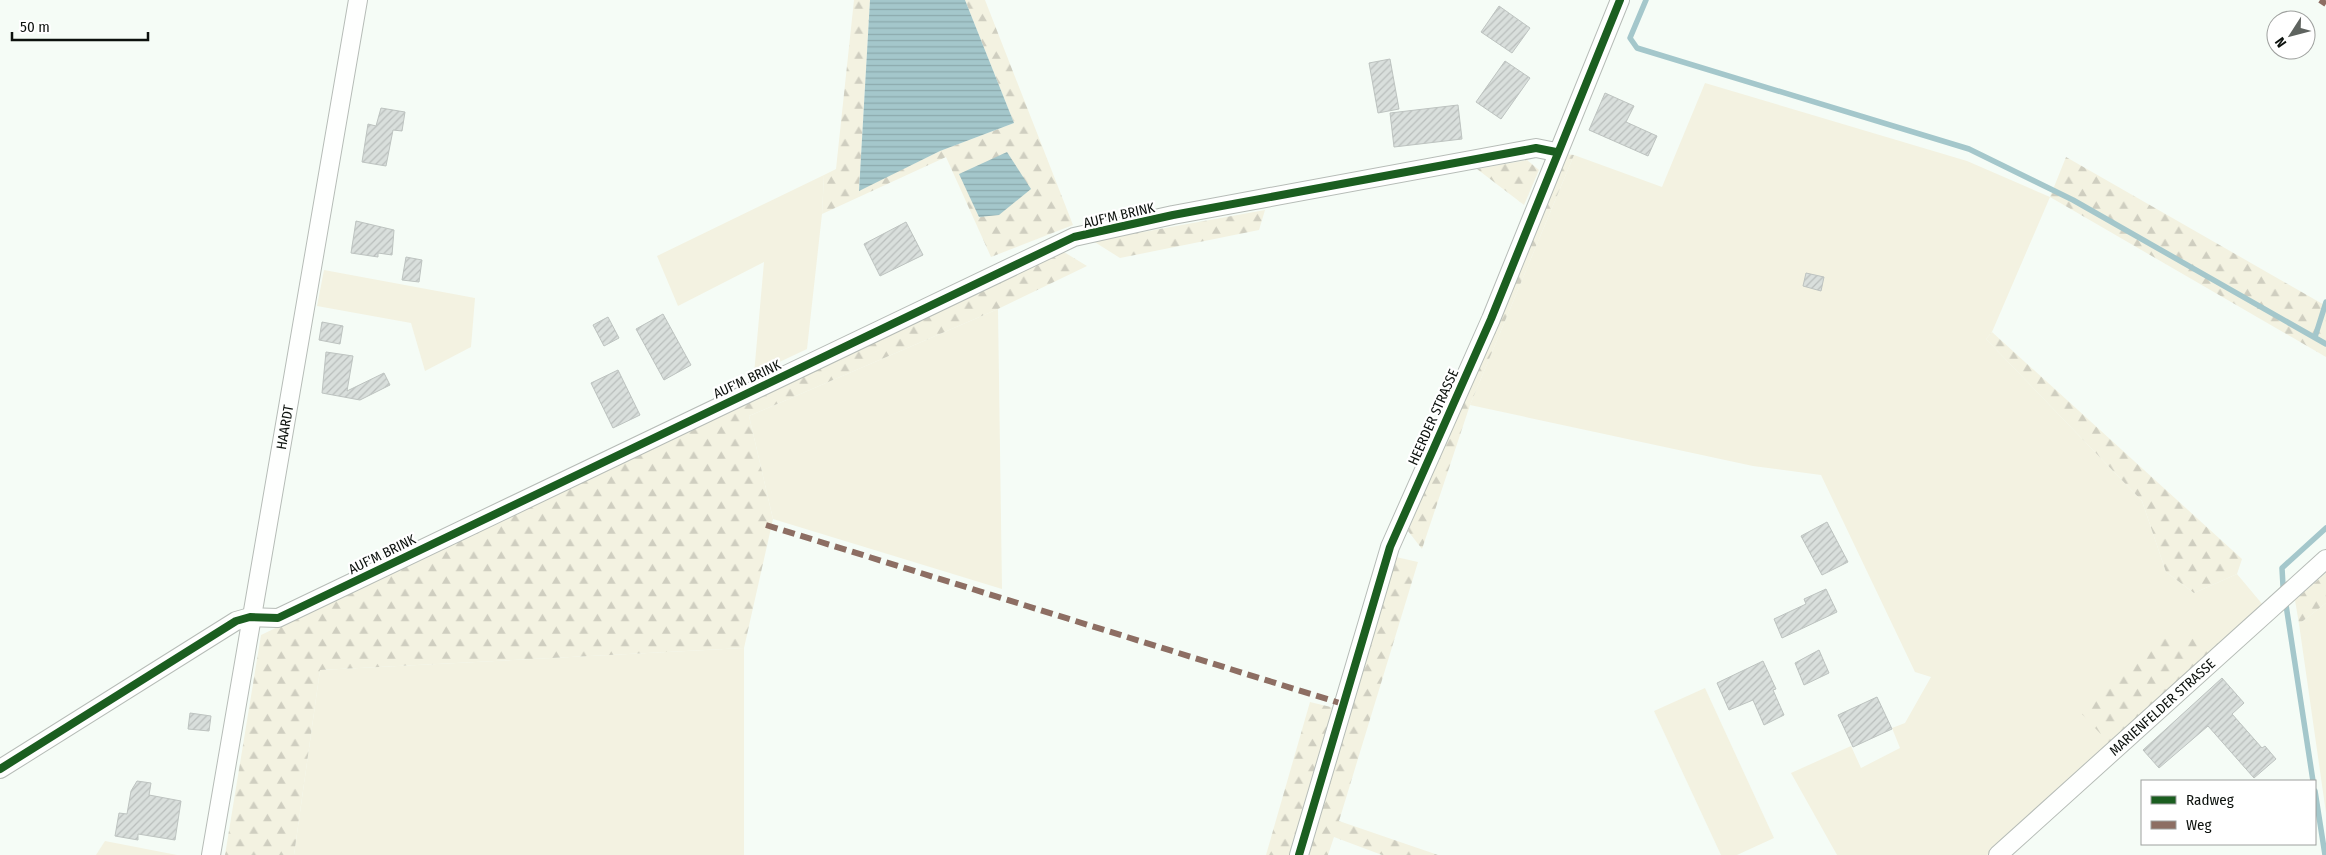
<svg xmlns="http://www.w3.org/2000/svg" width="2326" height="855" font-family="'Fira Sans Condensed',sans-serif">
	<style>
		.green { fill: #f3f2e1 }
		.forest { fill: url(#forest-firs) }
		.water { fill: url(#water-rules) }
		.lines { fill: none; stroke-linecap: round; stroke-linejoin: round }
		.stream { stroke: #a4c7cb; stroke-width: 5.5 }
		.building { fill: url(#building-hatch); stroke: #bdc3c0 }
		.minor-casing { stroke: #b6bcb7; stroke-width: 20 }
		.minor { stroke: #fefffe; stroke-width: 18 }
		.quiet { stroke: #8d6e63; stroke-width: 6; stroke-dasharray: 12 6; stroke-linecap: butt }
		.cycleway-casing { stroke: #fff; stroke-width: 11 }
		.cycleway { stroke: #1b5e20; stroke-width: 8 }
		.labels { text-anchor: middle; stroke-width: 4.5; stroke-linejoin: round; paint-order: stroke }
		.street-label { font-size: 14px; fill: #0c110d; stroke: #fff }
	</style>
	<defs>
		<pattern id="forest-firs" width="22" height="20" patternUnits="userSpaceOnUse" patternTransform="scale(1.25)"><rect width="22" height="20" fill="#f3f2e1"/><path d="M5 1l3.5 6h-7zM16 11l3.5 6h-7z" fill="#cfcec0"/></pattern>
		<pattern id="water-rules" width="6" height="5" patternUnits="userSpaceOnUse" patternTransform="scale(1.25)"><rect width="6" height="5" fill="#a4c7cb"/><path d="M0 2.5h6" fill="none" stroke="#8caaad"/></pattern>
		<pattern id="building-hatch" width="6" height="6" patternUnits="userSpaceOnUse" patternTransform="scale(1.25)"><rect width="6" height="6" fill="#d9dfdc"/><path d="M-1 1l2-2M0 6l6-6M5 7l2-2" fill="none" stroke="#b9bebc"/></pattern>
	</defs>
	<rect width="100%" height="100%" fill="#f5fcf6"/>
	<g class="green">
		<path d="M1705,83l262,78 83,36 -58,135 -6,7 156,162 24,71 28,21 43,-19 26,31 -276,250h-150l-46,-82 60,-27 10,22 39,-20 -8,-20 13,-5 26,-46 -16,-5 -94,-197 -68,-9 -283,-61 104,-250 88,32z"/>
		<path d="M824,175l-2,39 -15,135 -53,25 10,-112 -86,44 -21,-50z"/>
		<path d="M324,270l151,28 -4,49 -46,24 -14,-48 -94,-17z"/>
		<path d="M998,309l4,280 -229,-70 -24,-103z"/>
		<path d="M2326,603v210l-27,-189z"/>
		<path d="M744,648v207h-450l26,-185z"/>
		<path d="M1705,688l69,150 -37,17h-16l-67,-144z"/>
		<path d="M105,841l72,14h-81z"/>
	</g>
	<g class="forest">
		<path d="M854,0h16l-11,190 81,-39 74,-28 -49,-123h20l88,225 -82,32 -45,-100 -124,57 2,-39 12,-6z"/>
		<path d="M1565,154l9,1 -104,250 -48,144 -14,-18z"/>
		<path d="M2066,157l260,149v51l-276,-160z"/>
		<path d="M1527,160l12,10 -15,35 -47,-36z"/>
		<path d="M1265,210l-6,20 -139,28 -27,-17z"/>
		<path d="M1064,252l23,14 -89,43 -249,107 24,103 -29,129 -424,22 -26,185h-69l36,-220 481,-232z"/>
		<path d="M1992,332l250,227 -5,15 -43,19 -28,-21 -24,-71 -156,-162z"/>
		<path d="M1396,557l22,5 -79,259 99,34h-56l-48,-18 -6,18h-22z"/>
		<path d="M2326,573v30l-27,21 -4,-24z"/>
		<path d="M2165,633l56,11 -111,100 -30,-32z"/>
		<path d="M1310,702l25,6 -44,147h-25z"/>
	</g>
	<g class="water">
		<path d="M870,0h95l49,123 -74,28 -81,40z"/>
		<path d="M1007,152l24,37 -32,26 -20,2 -20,-43z"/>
	</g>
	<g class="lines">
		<g class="stream">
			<path d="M1646,0l-16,38 7,10 332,101 104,51 253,144"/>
			<path d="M2315,337l11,-35"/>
			<path d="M2283,586l-1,-18 44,-40"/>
			<path d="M2286,605l27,176"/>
			<path d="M2315,791l10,64"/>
		</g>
	</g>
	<g class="building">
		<path d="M1499,6l31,22 -18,25 -31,-21z"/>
		<path d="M1390,59l9,50 -21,4 -9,-50z"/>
		<path d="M1505,61l25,17 -29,41 -25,-17z"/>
		<path d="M1605,93l29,13 -8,16 31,14 -9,20 -59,-26z"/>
		<path d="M1458,105l4,34 -68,8 -4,-34z"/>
		<path d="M381,108l24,4 -3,19 -9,-1 -7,36 -24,-4 6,-38 8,2z"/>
		<path d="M356,221l38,9 -2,25 -14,-2v4l-27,-4z"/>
		<path d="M906,222l17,33 -43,21 -16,-32z"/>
		<path d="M406,257l16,3 -3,22 -17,-2z"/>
		<path d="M1806,273l18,4 -3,14 -18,-5z"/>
		<path d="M663,314l28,51 -27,15 -28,-51z"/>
		<path d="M608,317l11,21 -15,8 -11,-21z"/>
		<path d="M322,322l21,4 -3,18 -21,-4z"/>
		<path d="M326,352l27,4 -6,35 37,-18 6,12 -30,15 -38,-7z"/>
		<path d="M618,370l22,45 -27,13 -22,-45z"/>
		<path d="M1827,522l21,40 -26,13 -21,-39z"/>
		<path d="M1826,589l11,23 -55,26 -8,-19 32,-15 -2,-5z"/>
		<path d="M1819,650l10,23 -25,12 -9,-22z"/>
		<path d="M1763,661l13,28 -3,1 11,25 -20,10 -11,-25 -24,10 -12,-27z"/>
		<path d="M2222,678l22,25 -12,11 30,34 3,-2 11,13 -22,19 -46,-52 -49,42 -16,-18z"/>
		<path d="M1877,697l15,32 -39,18 -15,-32z"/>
		<path d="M190,713l21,3 -2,15 -21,-2z"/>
		<path d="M137,781l14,2 -2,12 32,6 -6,39 -37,-6v6l-23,-4 4,-23 8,1 4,-23z"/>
	</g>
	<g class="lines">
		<defs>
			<g id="minor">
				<path d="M0,769l236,-148 14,-4 28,1 796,-381 99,-22 363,-67 20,4"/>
				<path id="s1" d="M211,855l147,-855"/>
				<path d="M1299,855l91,-308 101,-228 129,-319"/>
				<path id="s2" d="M1998,855l328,-296"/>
			</g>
		</defs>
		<use href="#minor" class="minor-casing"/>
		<use href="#minor" class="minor"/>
		<g class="quiet">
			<path d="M2320,0l6,4"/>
			<path d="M766,525l577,179"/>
		</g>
		<defs>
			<g id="cycleway">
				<path d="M0,769l236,-148 14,-4 28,1 796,-381 99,-22 363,-67 20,4"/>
				<path d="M1299,855l91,-308 101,-228 129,-319"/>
			</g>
		</defs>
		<use href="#cycleway" class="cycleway-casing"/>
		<use href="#cycleway" class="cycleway"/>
	</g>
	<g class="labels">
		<g class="street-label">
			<text transform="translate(1119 215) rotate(-13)" y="5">AUF'M BRINK</text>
			<text transform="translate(747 379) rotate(-25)" y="5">AUF'M BRINK</text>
			<text transform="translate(1433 417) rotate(-66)" y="5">HEERDER STRASSE</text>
			<text dy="5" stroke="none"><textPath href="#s1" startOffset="434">HAARDT</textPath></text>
			<text transform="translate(382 554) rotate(-26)" y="5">AUF'M BRINK</text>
			<text dy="5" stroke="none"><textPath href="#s2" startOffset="221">MARIENFELDER STRASSE</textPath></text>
		</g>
	</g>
	<rect x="2141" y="780" width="175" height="65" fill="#ffffff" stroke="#9ea09e"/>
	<rect x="2151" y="796" width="25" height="8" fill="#1b5e20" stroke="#9ea09e"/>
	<text x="2186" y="805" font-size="15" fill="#0c110d">Radweg</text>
	<rect x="2151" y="821" width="25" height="8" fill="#8d6e63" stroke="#9ea09e"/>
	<text x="2186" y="830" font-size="15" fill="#0c110d">Weg</text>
	<g transform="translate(2291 35) rotate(234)"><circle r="24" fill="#ffffff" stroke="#9ea09e"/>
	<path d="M0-4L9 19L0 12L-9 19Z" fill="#5e635f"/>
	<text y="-8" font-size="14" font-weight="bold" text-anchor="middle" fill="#0c110d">N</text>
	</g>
	<path d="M12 32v8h136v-8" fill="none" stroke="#0c110d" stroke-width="2.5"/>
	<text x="20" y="32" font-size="15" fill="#0c110d" stroke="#ffffff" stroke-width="4" paint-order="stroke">50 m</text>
</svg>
